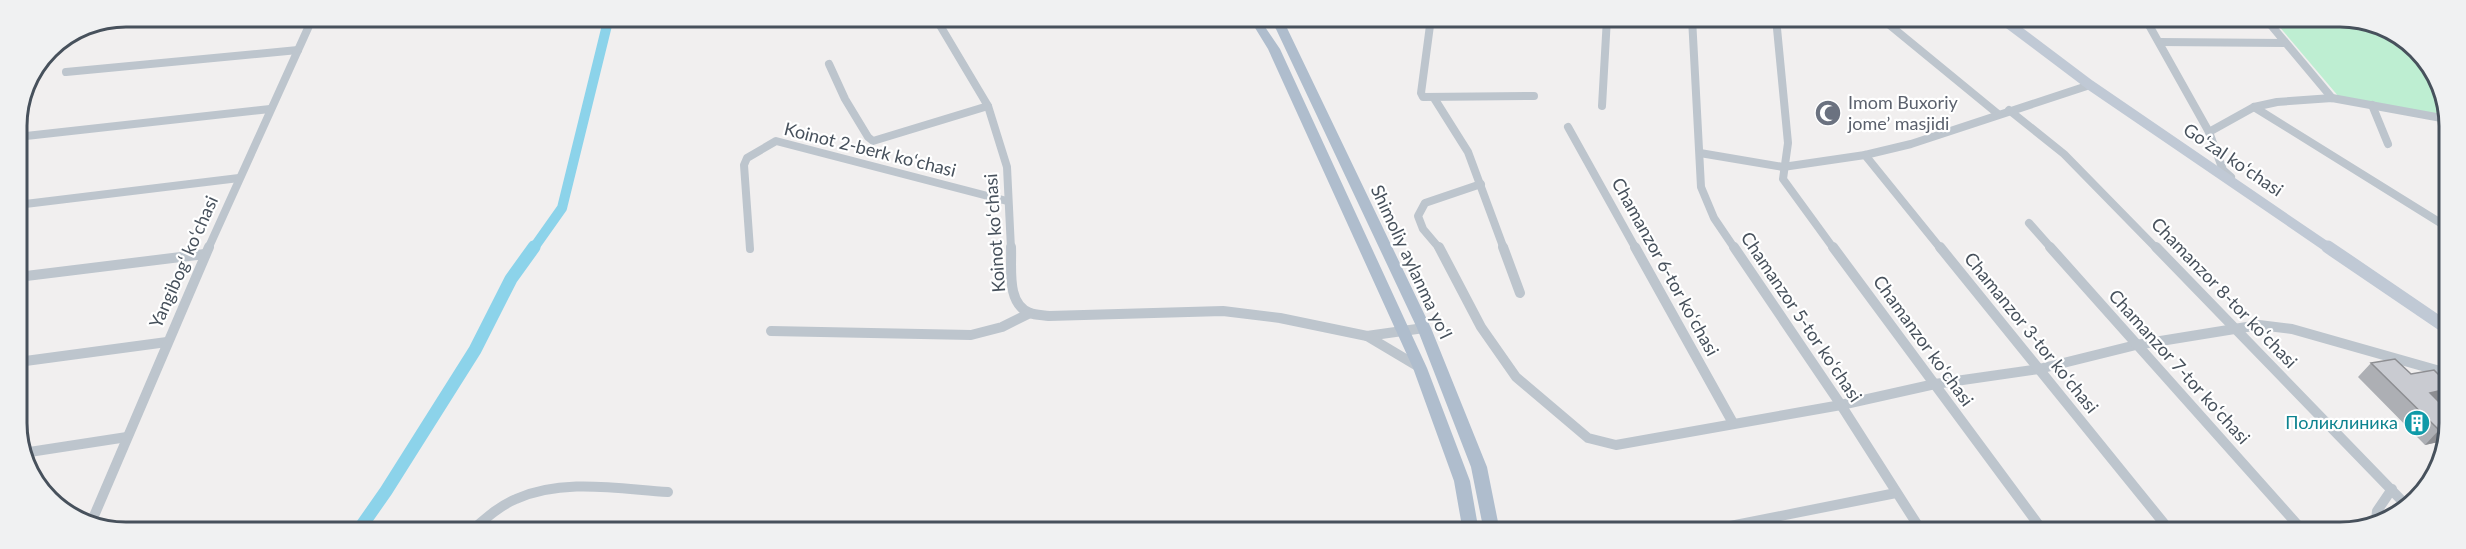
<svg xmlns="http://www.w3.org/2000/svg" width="2466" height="549" font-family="Lato,sans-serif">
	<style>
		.green { fill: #beeed2 }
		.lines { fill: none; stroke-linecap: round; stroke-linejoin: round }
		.canal-far1 { stroke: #8cd3ea; stroke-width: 10 }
		.canal { stroke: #8cd3ea; stroke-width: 13 }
		.street-far1 { stroke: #bdc5cd; stroke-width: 8 }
		.street { stroke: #bdc5cd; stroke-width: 10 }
		.secondary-far1 { stroke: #c0c9d5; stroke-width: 10 }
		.secondary { stroke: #c0c9d5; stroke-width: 13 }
		.primary { fill: #afbdcd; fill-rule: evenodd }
		.wall { fill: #adafb4 }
		.shaded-wall { fill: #8d8e92 }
		.building { fill: #c9cbd1; stroke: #8d8e92; stroke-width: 1.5 }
		.labels { text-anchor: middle; stroke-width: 4.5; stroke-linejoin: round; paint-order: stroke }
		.worship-label { font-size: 18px; fill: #5b616d; stroke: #fff; text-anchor: start }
		.street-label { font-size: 18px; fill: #47515c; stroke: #fff }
		.culture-label { font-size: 18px; fill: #0d838f; stroke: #fff; text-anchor: end }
		.rim { fill: none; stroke: #47515c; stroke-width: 3 }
	</style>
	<rect width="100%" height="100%" fill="#f1efef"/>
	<path class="green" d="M2272,18l89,1 56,29 30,56v12l-108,-19z"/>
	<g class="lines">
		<path class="canal-far1" d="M533,249l29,-41 47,-191"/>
		<path class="canal" d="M358,531l28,-40 89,-141 36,-71 23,-32"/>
		<g class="street-far1">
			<path d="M935,17l53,89 19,61 4,82"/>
			<path d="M1431,18l-10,75 2,4 111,-1"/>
			<path d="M1692,18l9,169 13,31 21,31"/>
			<path d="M1776,18l12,125 -5,36 51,70"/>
			<path d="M1881,18l117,96"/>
			<path d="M2145,18l64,114 14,38 8,7"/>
			<path d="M2265,18l67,80"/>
			<path d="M2160,42l125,1"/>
			<path d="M829,64l16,35 23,38 5,4 115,-35"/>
			<path d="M66,72l232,-22"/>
			<path d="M1434,98l34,54 36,97"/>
			<path d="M2372,105l16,39"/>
			<path d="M1602,106l5,-88"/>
			<path d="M2254,107l193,120"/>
			<path d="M2009,110l55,44 93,95"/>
			<path d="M1568,127l68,122"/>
			<path d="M2209,132l45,-25 23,-5 55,-4 115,21"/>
			<path d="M17,137l253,-28"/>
			<path d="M1700,153l83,14 82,-12 46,-11 179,-59"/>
			<path d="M1865,155l76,94"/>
			<path d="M17,205l222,-27"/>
			<path d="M2029,223l23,26"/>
			<path d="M208,249l105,-232"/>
			<path d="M750,249l-6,-84 3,-7 29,-17 231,60"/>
			<path d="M1440,249l-17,-20 -5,-13 7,-13 56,-19"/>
		</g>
		<g class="street">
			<path d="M1011,247c1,21 -5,57 19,66 5,2 13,2 19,3l174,-5 57,7 87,18 57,-8"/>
			<path d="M1439,247l42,80 35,50 72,61 28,7 225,-40 94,-21 104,-15 97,-24 123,-20 33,4 155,44"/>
			<path d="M1503,247l17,46"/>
			<path d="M1635,247l98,176"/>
			<path d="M1734,247l107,158 81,127"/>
			<path d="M1833,247l211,285"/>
			<path d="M1940,247l231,285"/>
			<path d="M2050,247l254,285"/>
			<path d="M2156,247l252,260"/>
			<path d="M18,277l187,-23"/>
			<path d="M771,331l200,4 31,-8 28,-14"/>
			<path d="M1367,336l52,31"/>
			<path d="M18,362l149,-20"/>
			<path d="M23,453l104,-16"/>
			<path d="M2376,520l1,-9 15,-22"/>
			<path d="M91,523l118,-276"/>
			<path d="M471,531c14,-12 28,-25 45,-32 47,-21 103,-10 152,-7"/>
			<path d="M1700,532l196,-39"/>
		</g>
		<path class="secondary-far1" d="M2001,18l89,67 240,164"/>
		<path class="secondary" d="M2328,247l119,81"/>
		<g class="primary">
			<path d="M1249,18h10l21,31 147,319 43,113 9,51h-16l-9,-51 -41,-113 -145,-319z"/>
			<path d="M1267,18h11l9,10 144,300 56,139 13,65h-16l-13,-65 -54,-139 -141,-299z"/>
		</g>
	</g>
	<path class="wall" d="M2371,363l40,11 36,9v11l-8,8 8,38 -22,5 -67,-68z"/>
	<g class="shaded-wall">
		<path d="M2447,389v5l-8,9 -9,-10z"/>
		<path d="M2447,429v11l-22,5 14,-15z"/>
	</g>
	<path class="building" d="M2395,359l16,15 23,-4 13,13v6l-17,4 17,17v19l-8,1 -68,-67z"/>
	<defs>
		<symbol id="mosque-disc" viewBox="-11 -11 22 22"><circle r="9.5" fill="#6b7280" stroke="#fff"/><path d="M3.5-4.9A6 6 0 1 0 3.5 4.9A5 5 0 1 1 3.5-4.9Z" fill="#fff"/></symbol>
		<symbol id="building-disc" viewBox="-11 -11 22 22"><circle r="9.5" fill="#0f9aa8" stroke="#fff"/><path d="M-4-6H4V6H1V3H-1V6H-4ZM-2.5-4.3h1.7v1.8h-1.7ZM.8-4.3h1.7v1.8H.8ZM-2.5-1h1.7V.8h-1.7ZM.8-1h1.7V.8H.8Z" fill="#fff"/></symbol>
	</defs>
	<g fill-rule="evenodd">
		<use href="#mosque-disc" x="1813" y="98" width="30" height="30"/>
		<use href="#building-disc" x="2402" y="408" width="30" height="30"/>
	</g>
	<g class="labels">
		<g class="worship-label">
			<text x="1848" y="109">Imom Buxoriy<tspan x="1848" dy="21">jome’ masjidi</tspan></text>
		</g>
		<g class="street-label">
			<text transform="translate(870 150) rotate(14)" y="6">Koinot 2-berk koʻchasi</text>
			<text transform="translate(2233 160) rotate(34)" y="6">Goʻzal koʻchasi</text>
			<text transform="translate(995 233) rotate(-94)" y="6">Koinot koʻchasi</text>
			<text transform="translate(184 262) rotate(-66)" y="6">Yangibogʻ koʻchasi</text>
			<text transform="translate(1411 262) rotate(65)" y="6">Shimoliy aylanma yoʻl</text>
			<text transform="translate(1665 267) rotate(61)" y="6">Chamanzor 6-tor koʻchasi</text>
			<text transform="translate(2224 293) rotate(46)" y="6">Chamanzor 8-tor koʻchasi</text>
			<text transform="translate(1801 317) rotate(56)" y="6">Chamanzor 5-tor koʻchasi</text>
			<text transform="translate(2031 333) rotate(51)" y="6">Chamanzor 3-tor koʻchasi</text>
			<text transform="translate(1923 341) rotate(54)" y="6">Chamanzor koʻchasi</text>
			<text transform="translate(2179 367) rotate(48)" y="6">Chamanzor 7-tor koʻchasi</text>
		</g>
		<g class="culture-label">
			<text x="2398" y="429">Поликлиника</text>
		</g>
	</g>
	<path d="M0 0H2466V549H0ZM126 27H2340A99 99 0 0 1 2439 126V423A99 99 0 0 1 2340 522H126A99 99 0 0 1 27 423V126A99 99 0 0 1 126 27Z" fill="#f0f1f2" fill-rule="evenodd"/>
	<path class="rim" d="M126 27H2340A99 99 0 0 1 2439 126V423A99 99 0 0 1 2340 522H126A99 99 0 0 1 27 423V126A99 99 0 0 1 126 27Z"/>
</svg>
